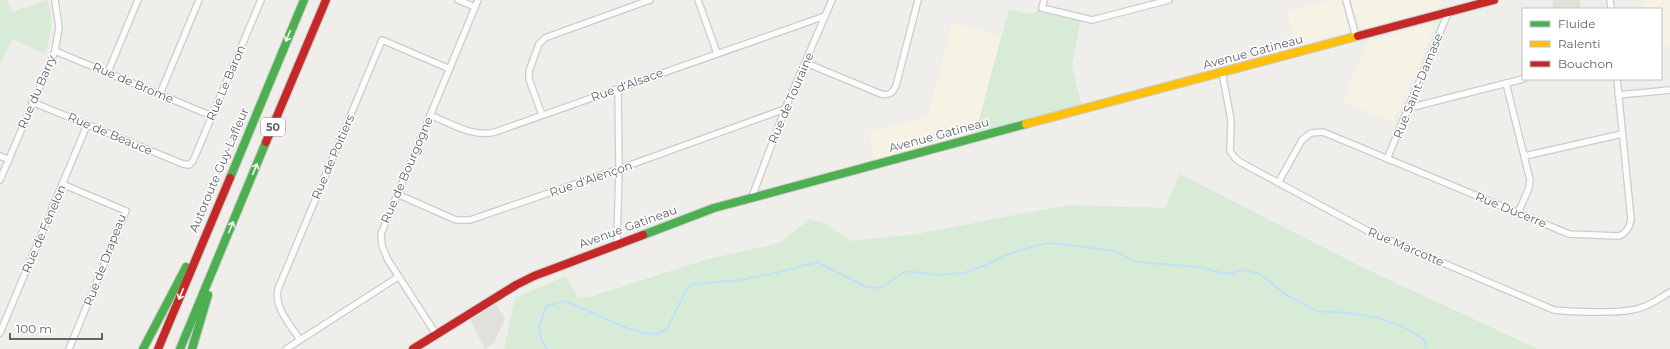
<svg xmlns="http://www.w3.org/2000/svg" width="1670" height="349" font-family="Montserrat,sans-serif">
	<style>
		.commercial { fill: #f7f3e4 }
		.education { fill: #e2e0da }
		.green { fill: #d8ebd6 }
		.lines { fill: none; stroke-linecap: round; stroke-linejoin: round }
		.stream { stroke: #bfe0f9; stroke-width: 2 }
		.street-casing { stroke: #cbcccc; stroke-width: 8 }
		.fast-casing { stroke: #cacacb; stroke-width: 10 }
		.slow-casing { stroke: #cacacb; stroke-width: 10 }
		.jam-casing { stroke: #cacacb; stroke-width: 10 }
		.street { stroke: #fdfcfc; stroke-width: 5.5 }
		.fast { stroke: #4caf50; stroke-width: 8 }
		.slow { stroke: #ffc107; stroke-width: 8 }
		.jam { stroke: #c62828; stroke-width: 8 }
		.oneway { stroke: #f6fbf6 }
		.labels { text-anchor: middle; stroke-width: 3; stroke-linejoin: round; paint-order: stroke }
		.shield { fill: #fff; stroke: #8f9295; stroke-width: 1 }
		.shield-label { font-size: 11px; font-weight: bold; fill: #5f6368 }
		.street-label { font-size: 12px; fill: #5f6368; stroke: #fff }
	</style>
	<rect width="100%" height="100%" fill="#efeeea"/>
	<g class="commercial">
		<path d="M1329,0h12l8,32 -54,14 -8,-35z"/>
		<path d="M1352,0h90l-3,9 -79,20z"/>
		<path d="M1643,0h27v45l-9,4v-40h-17z"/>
		<path d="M952,23l49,13 -27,102 -53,9 -46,13 -6,-28 59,-15z"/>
		<path d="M1429,24l6,2 -42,96 -50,-21 25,-60z"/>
	</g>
	<g class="education">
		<path d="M1553,0h27v9h-28z"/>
		<path d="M496,304l9,15 -11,24 -9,6 -15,-29z"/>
	</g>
	<g class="green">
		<path d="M0,0h7l5,12 35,-12c7,18 4,37 -2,54l-33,-15 -12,25z"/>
		<path d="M1042,8l39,11 -9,47 11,44 -109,28 35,-129 23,5z"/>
		<path d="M1180,174l184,94 174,81h-1034l11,-51 51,-22 12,22 12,-1 118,-38 72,-16 29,-24 17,5 25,17 65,-7 152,-29 97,3z"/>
	</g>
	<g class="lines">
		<path class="stream" d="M547,349c-12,-16 -8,-26 0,-43l18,-5 62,27 18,5 12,1 10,-5 19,-39 4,-4 5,-2 45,-4 31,-6 46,-12 50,25 14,1 25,-17 30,4 28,-2 22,-8 19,-10 30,-9 12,-3 14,1 53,7 23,11 61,5 28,7 18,-4 16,4 28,22 29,15 29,2 29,4 29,10 21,13 1,9"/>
		<defs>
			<g id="street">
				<path d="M458,0l17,7"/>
				<path d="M698,0l19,53"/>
				<path d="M1044,0l-2,8 50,12 77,-20"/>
				<path d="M1346,0l10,37"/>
				<path d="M1610,0l1,9"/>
				<path d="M55,51l157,65"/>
				<path d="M806,63l75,31c8,2 12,-1 15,-8l22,-86"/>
				<path d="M108,72l30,-72"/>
				<path d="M1222,72l9,48 -1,31 5,7 5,4 128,69 186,79c18,2 70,4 86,-2 11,-3 20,-10 30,-16"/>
				<path d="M1506,83l24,97 -1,8 -11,25"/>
				<path d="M160,94l39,-94"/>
				<path d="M1618,95l52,-5"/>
				<path d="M32,102l151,62 6,1 4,-4 68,-161"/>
				<path d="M1409,108l114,-29"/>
				<path d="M430,115c20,8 43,23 65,17l330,-116"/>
				<path d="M542,115l-13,-36v-8l10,-27 6,-6 5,-2 100,-36"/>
				<path d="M0,156l9,4"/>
				<path d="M1525,156l97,-22"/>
				<path d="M1387,159l61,-146"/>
				<path d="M0,180l55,-129 4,-24 -4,-27"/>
				<path d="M1278,183l24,-43 9,-7 12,-1 246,102 50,2c8,-3 11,-9 12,-17l-14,-140"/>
				<path d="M62,184l64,27 -57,138"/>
				<path d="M397,194l59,26h14l149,-51 166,-60"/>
				<path d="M752,197l33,-88 47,-109"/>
				<path d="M617,243l2,-74 -1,-80"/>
				<path d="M0,333l87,-208"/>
				<path d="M436,334l-48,-74 -6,-14 -1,-12 97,-234"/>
				<path d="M300,340c-10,-16 -26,-32 -22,-51l104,-249 68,29"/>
				<path d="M286,349l112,-72"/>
			</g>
			<g id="fast">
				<path d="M230,178l74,-178"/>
				<path d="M643,235l71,-27 312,-84"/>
				<path d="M143,349l43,-82"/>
				<path d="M180,349l86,-207"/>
				<path d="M192,349l16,-54"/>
			</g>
			<path id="slow" d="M1026,124l332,-88"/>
			<g id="jam">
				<path d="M1358,36l136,-36"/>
				<path d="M266,142l60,-142"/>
				<path d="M158,349l72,-171"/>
				<path d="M413,349l103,-64 18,-9 109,-41"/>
			</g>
		</defs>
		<use href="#street" class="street-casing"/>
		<use href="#fast" class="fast-casing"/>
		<use href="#slow" class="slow-casing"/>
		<use href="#jam" class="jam-casing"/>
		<use href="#street" class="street"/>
		<use href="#fast" class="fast"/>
		<use href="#slow" class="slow"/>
		<use href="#jam" class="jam"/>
	</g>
	<defs><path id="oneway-shaft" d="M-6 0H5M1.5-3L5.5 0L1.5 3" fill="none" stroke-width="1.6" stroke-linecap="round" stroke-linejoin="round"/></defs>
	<g class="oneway">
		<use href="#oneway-shaft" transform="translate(288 36) rotate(113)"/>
		<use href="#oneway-shaft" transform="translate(255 169) rotate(-67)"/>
		<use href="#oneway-shaft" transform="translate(231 227) rotate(-67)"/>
		<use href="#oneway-shaft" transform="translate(181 294) rotate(113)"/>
	</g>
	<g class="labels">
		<rect class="shield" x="261" y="118" width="24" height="18" rx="3"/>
		<g class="shield-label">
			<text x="273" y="131">50</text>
		</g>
		<g class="street-label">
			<text transform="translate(1253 52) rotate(-15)" y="4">Avenue Gatineau</text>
			<text transform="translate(133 83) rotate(23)" y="4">Rue de Brome</text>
			<text transform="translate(226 83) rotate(-67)" y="4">Rue Le Baron</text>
			<text transform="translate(627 85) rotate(-20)" y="4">Rue d'Alsace</text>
			<text transform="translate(1418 86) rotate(-68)" y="4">Rue Saint-Damase</text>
			<text transform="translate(37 92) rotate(-67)" y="4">Rue du Barry</text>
			<text transform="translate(791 98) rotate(-67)" y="4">Rue de Touraine</text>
			<text transform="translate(110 134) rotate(23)" y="4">Rue de Beauce</text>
			<text transform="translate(939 135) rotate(-15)" y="4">Avenue Gatineau</text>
			<text transform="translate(333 157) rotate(-67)" y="4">Rue de Poitiers</text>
			<text transform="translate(219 170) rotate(-67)" y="4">Autoroute Guy-Lafleur</text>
			<text transform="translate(407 170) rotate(-67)" y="4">Rue de Bourgogne</text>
			<text transform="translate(591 179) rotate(-19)" y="4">Rue d'Alençon</text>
			<text transform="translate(1511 210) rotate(22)" y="4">Rue Ducerre</text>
			<text transform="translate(628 227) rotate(-20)" y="4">Avenue Gatineau</text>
			<text transform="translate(44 229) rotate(-67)" y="4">Rue de Fénelon</text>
			<text transform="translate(1406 247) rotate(23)" y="4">Rue Marcotte</text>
			<text transform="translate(105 260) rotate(-69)" y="4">Rue de Drapeau</text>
		</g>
	</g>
	<rect x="1522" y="8" width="140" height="72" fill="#ffffff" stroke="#bfc1c3"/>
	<rect x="1530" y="21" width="20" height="6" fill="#4caf50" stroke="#bfc1c3"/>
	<text x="1558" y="28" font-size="12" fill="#5f6368">Fluide</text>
	<rect x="1530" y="41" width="20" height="6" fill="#ffc107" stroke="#bfc1c3"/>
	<text x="1558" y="48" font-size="12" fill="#5f6368">Ralenti</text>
	<rect x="1530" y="61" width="20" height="6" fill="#c62828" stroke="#bfc1c3"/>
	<text x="1558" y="68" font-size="12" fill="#5f6368">Bouchon</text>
	<path d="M10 333v6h92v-6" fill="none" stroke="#5f6368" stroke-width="2"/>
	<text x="16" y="333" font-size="12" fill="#5f6368" stroke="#ffffff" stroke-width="3" paint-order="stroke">100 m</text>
</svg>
